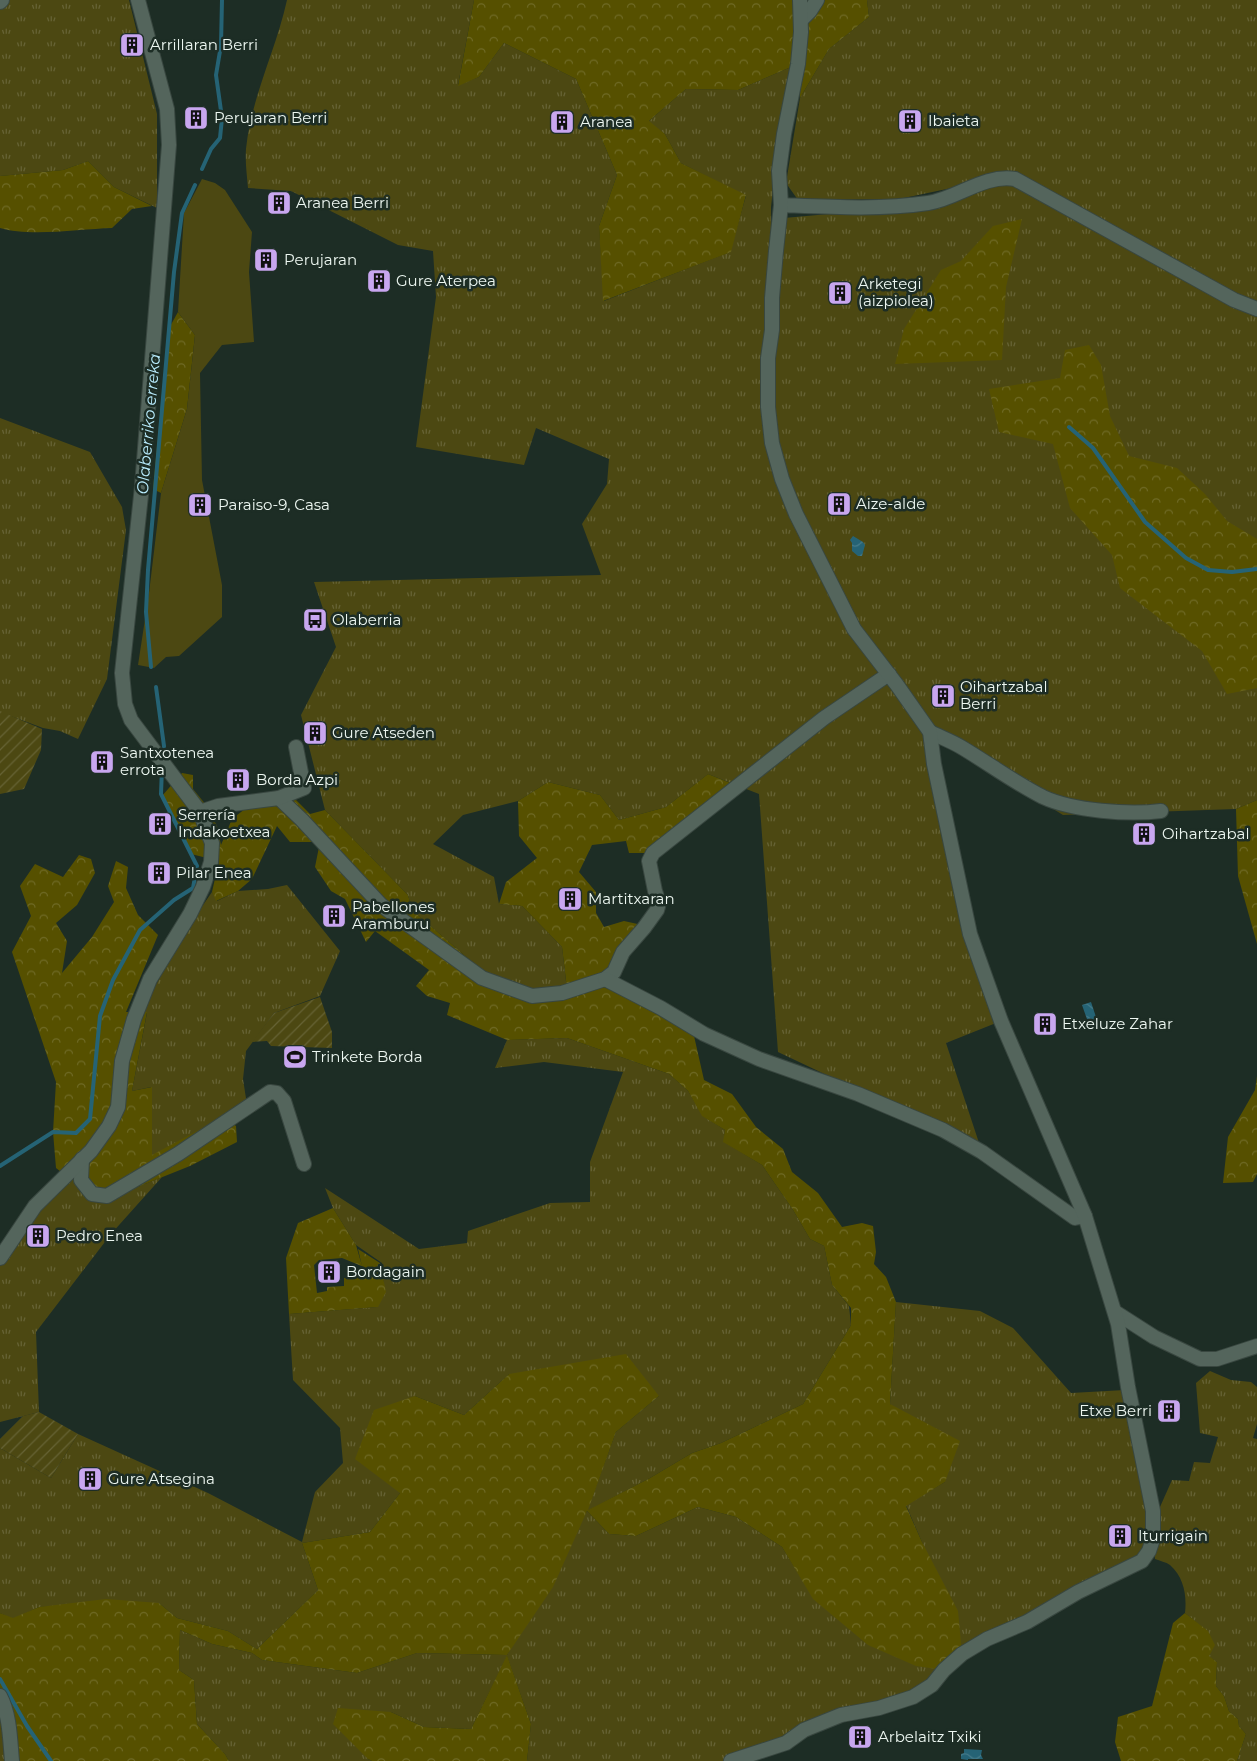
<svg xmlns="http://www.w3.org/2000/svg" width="1257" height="1761" font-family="Montserrat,sans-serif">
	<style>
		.grass { fill: url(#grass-tufts) }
		.forest { fill: url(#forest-crowns); fill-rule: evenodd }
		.park { fill: #4c4812 }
		.garden { fill: url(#garden-furrows) }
		.water { fill: url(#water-waves) }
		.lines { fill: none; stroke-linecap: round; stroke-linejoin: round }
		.stream { stroke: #256375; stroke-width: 4 }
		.minor-casing { stroke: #394740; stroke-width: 16 }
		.minor { stroke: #54655c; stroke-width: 14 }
		.labels { text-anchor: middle; stroke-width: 5; stroke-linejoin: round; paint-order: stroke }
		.poi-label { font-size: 15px; fill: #edf7f1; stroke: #1d2d25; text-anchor: start }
		.water-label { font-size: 16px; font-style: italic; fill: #baeeff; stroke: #1d2d25 }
	</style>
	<defs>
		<pattern id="grass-tufts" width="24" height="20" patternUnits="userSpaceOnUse" patternTransform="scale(1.25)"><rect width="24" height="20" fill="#4c4812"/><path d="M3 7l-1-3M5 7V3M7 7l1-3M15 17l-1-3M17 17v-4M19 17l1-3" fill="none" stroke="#666335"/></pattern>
		<pattern id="forest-crowns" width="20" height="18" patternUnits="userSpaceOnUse" patternTransform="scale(1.25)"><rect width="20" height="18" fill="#565000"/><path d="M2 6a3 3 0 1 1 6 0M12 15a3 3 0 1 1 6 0" fill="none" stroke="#6f6a26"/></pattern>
		<pattern id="garden-furrows" width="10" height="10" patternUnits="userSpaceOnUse" patternTransform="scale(1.25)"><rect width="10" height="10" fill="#4c4812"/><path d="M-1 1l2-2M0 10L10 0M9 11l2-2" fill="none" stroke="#666335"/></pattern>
		<pattern id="water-waves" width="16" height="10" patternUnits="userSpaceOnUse" patternTransform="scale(1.25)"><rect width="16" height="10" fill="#256375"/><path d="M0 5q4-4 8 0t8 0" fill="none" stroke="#457a89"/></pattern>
	</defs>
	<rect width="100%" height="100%" fill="#1d2d25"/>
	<g class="grass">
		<path d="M0,0h129l28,114v94l-43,-21 -26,-26 -25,9 -63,6z"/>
		<path d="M287,0h187l-16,85 21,-8 25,-34 72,36 41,96 -18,51 5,75 126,-49 16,-56 -65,-33 -16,-29 -17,-12 38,-33 52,1 60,-26 -16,43 -11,100 1,117 12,-106 112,-10 103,-30 -100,21 -101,1 -12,-17 14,-85 29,-49 40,-32 -2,-17h390v800l-21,9 -173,6 -133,-83 40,201 31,88 -55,22 36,109 -39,-22 -165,-78 -19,-258 -51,-20 -42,33 -47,13 -19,-25 -52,-13 -30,19 -55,14 -30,29 61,33 5,27 23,2 40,41 5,43 -33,2 -33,-10 -24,-16 -65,-56 -4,-15 -83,-85 -24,-95 35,-68 -22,-65 287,-7 -19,-51 25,-40 2,-25 -73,-31 -12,37 -108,-18 20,-150 -3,-46 -35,-6 -107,-54 -43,-3c-1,-13 -3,-26 -2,-39 5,-51 30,-99 41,-149z"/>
		<path d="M0,418l90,34 32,55 4,23 -19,149 -29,60 -18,-8 -17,-3 -43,-16z"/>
		<path d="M287,885l53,66 -20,45 -46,17 -28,38 -3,28 4,26 -95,51 -1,-69 -19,4 15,-78 -6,-1 45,-82 26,-38 5,9 21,-10 30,-2z"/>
		<path d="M567,1038l102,36 19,17 15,25 22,14 -1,12 38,23 31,45 17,29 14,7 8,39 17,21 2,19 -48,79 -82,39 -29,10 -42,25 -63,33 22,23 27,2 62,-29 38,10 46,30 32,52 130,71 -12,15 -201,76h-204l4,-37 -24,-68 -36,73 -47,-2 -33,-15 -23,47 4,2h-143l-4,-7 -28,-30 -3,-44 -15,-10 1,-40 32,14 40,9 10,7 95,13 60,-20 90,2 80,-144 29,-79 43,-36 -150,-22 -45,41 -49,-19 -15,97 -30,39 -68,11 16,47 -61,59 -29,-18 -51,-13 -18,-15 -120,4 -26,12 -13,-6v-165l51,30 27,-44 130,59 94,49 13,-50 28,-29 -3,-35 -47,-48 -4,-66 88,-7 7,-17 -2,-27 -26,-18 -23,-37 -8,-20 94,61 48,-6 1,-12 82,-28 40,-1v-40l33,-90 -79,-10 -49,6 12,-28z"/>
		<path d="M162,1177l-51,57 -75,98 3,80 -39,10v-159l47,-63 23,-22 31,24z"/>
		<path d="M896,1302l84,9 33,17 58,65 54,-3 23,127 -2,19 -4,16 -180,102 -40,-112 -16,-37 39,-23 -55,-78z"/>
		<path d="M1210,1371l21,9 20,2 6,5v37l-4,14 4,1v322h-20l9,-27 -7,-8 -1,-7 -9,-8 -5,-15 -8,-10 1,-24 -9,-6 -1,-25 -22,-18c2,-17 -1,-36 -15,-48 -4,-3 -10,-4 -15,-6l-1,-11 2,-32 16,-36 17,1 5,-19 16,1 8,-26 -18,-4 -4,-50z"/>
		<path d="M0,1704l12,57h-12z"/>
	</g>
	<g class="forest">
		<path d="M474,0h326l2,16 13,-16h52l2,17 -40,32 -29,49 -2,-34 -60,26 -52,-1 -37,32 16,13 16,29 65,32 -15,57 -128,49 -4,-75 18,-51 -41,-96 -72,-36 -25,34 -21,9z"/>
		<path d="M88,161l26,26 38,19 -20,3 -20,19c-31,1 -83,9 -112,0v-52l63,-6z"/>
		<path d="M1022,219l-16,68 -4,73 -107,4 9,-35 37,-59 20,-9 32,-35z"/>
		<path d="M178,312l17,23 -8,74 -26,84 -8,-4 15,-159z"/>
		<path d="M1089,345l12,20 9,51 19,40 48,12 28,26 22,27 30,18v149l-30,6 -25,-43 -82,-63 -8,-33 -42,-47 -17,-64 -54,-12 -10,-43 71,-11 5,-28z"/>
		<path d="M182,773l11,2v14l13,16 11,21 4,19 11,-26 18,-14 42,-9 18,18 15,-4 83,85 4,15 65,56 21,20 39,15 30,-12 -5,-42 -40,-41 -23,-2 7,-22 31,-24 -18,-22 -1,-35 30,-19 52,13 19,25 47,-13 42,-33 30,12 -85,67h-24l-3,-12 -34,4 -13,27 17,20v21l8,14 20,-6 18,4 -39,57 79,43 12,11 10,44 28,14 24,33 27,22 9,23 26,21 24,34 20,-4 11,3 3,26 -2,12 12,13 10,25 -6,102 70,37 -15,41 -39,24 16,36 36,69 4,43 -18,16 -28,-4 -48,-21 -55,-46 -31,-52 -46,-30 -38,-10 -62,29 -27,-2 -22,-23 -34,76 -46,68 24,69 -4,37h-155l-4,-2 -35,-35 5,-16 53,4 33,15 47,2 36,-74 -90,-2 -60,20 -95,-13 -10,-7 -40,-9 -32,-14 -1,40 15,10 3,44 28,30 4,7h-217l-12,-57v-91l13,5 26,-11 67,-8 53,4 18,15 51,13 29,18 61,-59 -16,-47 68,-11 30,-39 -45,-34 19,-49 41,-14 49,19 45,-41 117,-20 33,42 -43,36 -28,78 62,-32 42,-25 29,-10 82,-39 48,-79v-17l-19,-23 -8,-39 -14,-7 -17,-29 -31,-45 -39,-23 2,-12 -23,-14 -14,-25 -19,-17 -102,-36 -60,2 -60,-25 3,-12 -23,-7 -11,-10 13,-16 -54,-39 -9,11 -21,-43 -14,-8 -16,-24 5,-25h-30l-13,-16 -25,53 -14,12 -22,10 -4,-9 7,-31 -28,-7 -29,-58z"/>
		<path d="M1257,800v144l-19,-68 -2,-67z"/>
		<path d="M79,855l12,4 4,14 -18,32 -21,18 11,18 -5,32 30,-36 22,-35 -6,-16 8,-25 12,6 -2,21 12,27 20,20 -32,77h21l-15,79 20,-4v68l73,-39 11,10 1,16 -47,24 -90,36 -44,-34 -3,-36 3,-50 -44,-130 19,-36 -11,-30 15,-22 28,13z"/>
		<path d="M1257,1076v98l-4,8 -30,1 5,-46 27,-47z"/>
		<path d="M333,1208l23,37 6,21 -4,-17 22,14 6,29 -8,15 -89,7 -3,-56 12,-35zM342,1258l22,9 2,10 -22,1v8l-17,1v4l-10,2 -3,-28 5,-5z"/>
		<path d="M1185,1613l23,18 7,14 -6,11 8,6 -1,24 8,10 5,15 9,8 1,7 7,8 -9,27h-116l-6,-19 3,-25 34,-11 21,-83z"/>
	</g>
	<path class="park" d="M202,179l13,4 10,7 27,42 -3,40 5,70 -32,3 -22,28 2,107 20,105v32l-43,39 -13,1 -12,11 -16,-3 11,-72 12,-100 26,-84 8,-74 -17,-23 6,-99z"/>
	<g class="garden">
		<path d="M0,711l42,18 -1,21 -17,39 -24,5z"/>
		<path d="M320,997l12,35v16l-61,-2 -4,-5 -15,1 22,-29z"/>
		<path d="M39,1412l39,22 -27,44 -51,-30v-9l23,-23z"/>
	</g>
	<g class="water">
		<path d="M853,536l10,6 2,3 -3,11h-4l-6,-5v-8l-2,-3z"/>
		<path d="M1091,1002l6,18 -3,4 -6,-2 -6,-17z"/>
		<path d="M964,1749l18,1 -1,5 2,4h-15v1l-7,-1v-5l3,-1z"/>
	</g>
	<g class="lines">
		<g class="stream">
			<path d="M202,169l9,-20 9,-11 2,-20 -6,-43 5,-30 1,-45"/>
			<path d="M1069,427l24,21 52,74 41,36 22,12 24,2 25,-3"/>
			<path d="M151,667l-5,-55 2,-42 26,-298 8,-59 13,-28"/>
			<path d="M156,687l8,59 -1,10"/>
			<path d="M0,1166l53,-34 23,1 14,-14 10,-103 13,-36 27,-50 34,-30 19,-12 4,-22 -36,-72 1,-26"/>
			<path d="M0,1679l27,47 24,35"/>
		</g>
		<defs>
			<g id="minor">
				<path d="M0,2l2,-2"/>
				<path d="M801,20l9,-9 7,-11"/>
				<path d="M781,205c49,2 98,5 147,-2 29,-4 55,-29 87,-24l219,121 23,9"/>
				<path d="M930,732c10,5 21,9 31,15 27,16 54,36 82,50 30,14 86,18 118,14"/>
				<path d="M279,798l23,22 79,85 101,73 50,18 30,-3 43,-14 9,-7 9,-20 21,-24 13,-18 2,-7 -4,-12 -6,-30 4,-8 171,-135 65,-44"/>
				<path d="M200,812l18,-6 61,-8 25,-10 -8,-41"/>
				<path d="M605,979l56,29 43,26 55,25 99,35 85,36 39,22 93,66 10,-2"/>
				<path d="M82,1159l-1,21 11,14 15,2 71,-42 92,-62 7,1 7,8 20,63"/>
				<path d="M0,1258l35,-52 56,-55 18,-25 9,-19 4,-46 12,-42 16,-40 40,-65 13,-27 8,-25 1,-19 -12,-31 -69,-92 -6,-16 -3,-31 20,-187 27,-341 -2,-36 -29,-109"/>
				<path d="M1115,1312l39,25 46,22h17l40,-13"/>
				<path d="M0,1696c10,19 10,44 12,65"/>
				<path d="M731,1761l55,-18 18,-13 37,-15 38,-7 34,-11 19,-12 12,-15 18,-16 25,-15 40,-17 51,-30 64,-31 7,-10 4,-12v-28l-25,-124 -10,-63 -33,-108 -84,-195 -31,-87 -36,-170 -4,-32 -33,-47 -43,-56 -58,-115 -14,-35 -10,-36 -4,-36v-49l4,-28v-32l4,-47 5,-46 -2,-34 5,-37 14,-70 3,-32 -1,-32"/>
			</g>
		</defs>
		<use href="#minor" class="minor-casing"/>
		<use href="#minor" class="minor"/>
	</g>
	<defs>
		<symbol id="building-square" viewBox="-11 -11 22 22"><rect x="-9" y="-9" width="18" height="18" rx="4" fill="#c8a6ef" stroke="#1d2d25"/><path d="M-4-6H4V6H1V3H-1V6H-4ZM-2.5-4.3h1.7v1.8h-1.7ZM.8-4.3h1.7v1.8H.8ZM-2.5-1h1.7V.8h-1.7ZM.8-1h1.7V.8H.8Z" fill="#111"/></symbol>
		<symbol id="bus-square" viewBox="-11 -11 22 22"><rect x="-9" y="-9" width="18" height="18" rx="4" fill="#c8a6ef" stroke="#1d2d25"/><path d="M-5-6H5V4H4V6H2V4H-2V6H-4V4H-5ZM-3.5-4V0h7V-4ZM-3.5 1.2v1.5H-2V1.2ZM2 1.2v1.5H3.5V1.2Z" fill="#111"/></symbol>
		<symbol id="stadium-square" viewBox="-11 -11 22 22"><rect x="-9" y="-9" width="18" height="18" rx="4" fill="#c8a6ef" stroke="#1d2d25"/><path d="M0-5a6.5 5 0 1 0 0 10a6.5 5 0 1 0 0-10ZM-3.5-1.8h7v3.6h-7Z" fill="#111"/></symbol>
	</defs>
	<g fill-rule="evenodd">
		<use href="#building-square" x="118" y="31" width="28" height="28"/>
		<use href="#building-square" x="182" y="104" width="28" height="28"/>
		<use href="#building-square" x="896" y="107" width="28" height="28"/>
		<use href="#building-square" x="548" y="108" width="28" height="28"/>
		<use href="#building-square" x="265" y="189" width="28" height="28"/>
		<use href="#building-square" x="252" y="246" width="28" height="28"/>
		<use href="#building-square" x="365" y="267" width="28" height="28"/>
		<use href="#building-square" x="826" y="279" width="28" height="28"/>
		<use href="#building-square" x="825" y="490" width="28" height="28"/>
		<use href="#building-square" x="186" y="491" width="28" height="28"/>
		<use href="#bus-square" x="301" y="606" width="28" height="28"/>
		<use href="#building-square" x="929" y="682" width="28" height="28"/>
		<use href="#building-square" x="301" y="719" width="28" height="28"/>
		<use href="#building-square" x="88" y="748" width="28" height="28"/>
		<use href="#building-square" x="224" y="766" width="28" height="28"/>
		<use href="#building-square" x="146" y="810" width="28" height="28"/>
		<use href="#building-square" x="1130" y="820" width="28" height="28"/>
		<use href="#building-square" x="145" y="859" width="28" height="28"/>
		<use href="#building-square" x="556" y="885" width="28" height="28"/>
		<use href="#building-square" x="320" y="902" width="28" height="28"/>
		<use href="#building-square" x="1031" y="1010" width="28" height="28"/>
		<use href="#stadium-square" x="281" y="1043" width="28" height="28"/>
		<use href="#building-square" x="24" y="1222" width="28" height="28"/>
		<use href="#building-square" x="315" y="1258" width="28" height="28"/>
		<use href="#building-square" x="1155" y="1397" width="28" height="28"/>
		<use href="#building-square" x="76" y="1465" width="28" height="28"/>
		<use href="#building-square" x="1106" y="1522" width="28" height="28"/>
		<use href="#building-square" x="846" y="1723" width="28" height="28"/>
	</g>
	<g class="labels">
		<g class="poi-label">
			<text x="150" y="50">Arrillaran Berri</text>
			<text x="214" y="123">Perujaran Berri</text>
			<text x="928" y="126">Ibaieta</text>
			<text x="580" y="127">Aranea</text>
			<text x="296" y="208">Aranea Berri</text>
			<text x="284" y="265">Perujaran</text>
			<text x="396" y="286">Gure Aterpea</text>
			<text x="858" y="289">Arketegi<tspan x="858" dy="17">(aizpiolea)</tspan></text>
			<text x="856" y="509">Aize-alde</text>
			<text x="218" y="510">Paraiso-9, Casa</text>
			<text x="332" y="625">Olaberria</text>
			<text x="960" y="692">Oihartzabal<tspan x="960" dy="17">Berri</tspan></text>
			<text x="332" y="738">Gure Atseden</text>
			<text x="120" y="758">Santxotenea<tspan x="120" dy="17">errota</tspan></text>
			<text x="256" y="785">Borda Azpi</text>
			<text x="178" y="820">Serrería<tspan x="178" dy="17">Indakoetxea</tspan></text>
			<text x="1162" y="839">Oihartzabal</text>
			<text x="176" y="878">Pilar Enea</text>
			<text x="588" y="904">Martitxaran</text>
			<text x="352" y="912">Pabellones<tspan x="352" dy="17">Aramburu</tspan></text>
			<text x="1062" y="1029">Etxeluze Zahar</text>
			<text x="312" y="1062">Trinkete Borda</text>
			<text x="56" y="1241">Pedro Enea</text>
			<text x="346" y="1277">Bordagain</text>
			<text x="1152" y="1416" text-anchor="end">Etxe Berri</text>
			<text x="108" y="1484">Gure Atsegina</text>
			<text x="1138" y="1541">Iturrigain</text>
			<text x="878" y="1742">Arbelaitz Txiki</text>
		</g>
		<g class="water-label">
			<text transform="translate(148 424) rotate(-85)" y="6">Olaberriko erreka</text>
		</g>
	</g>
</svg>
